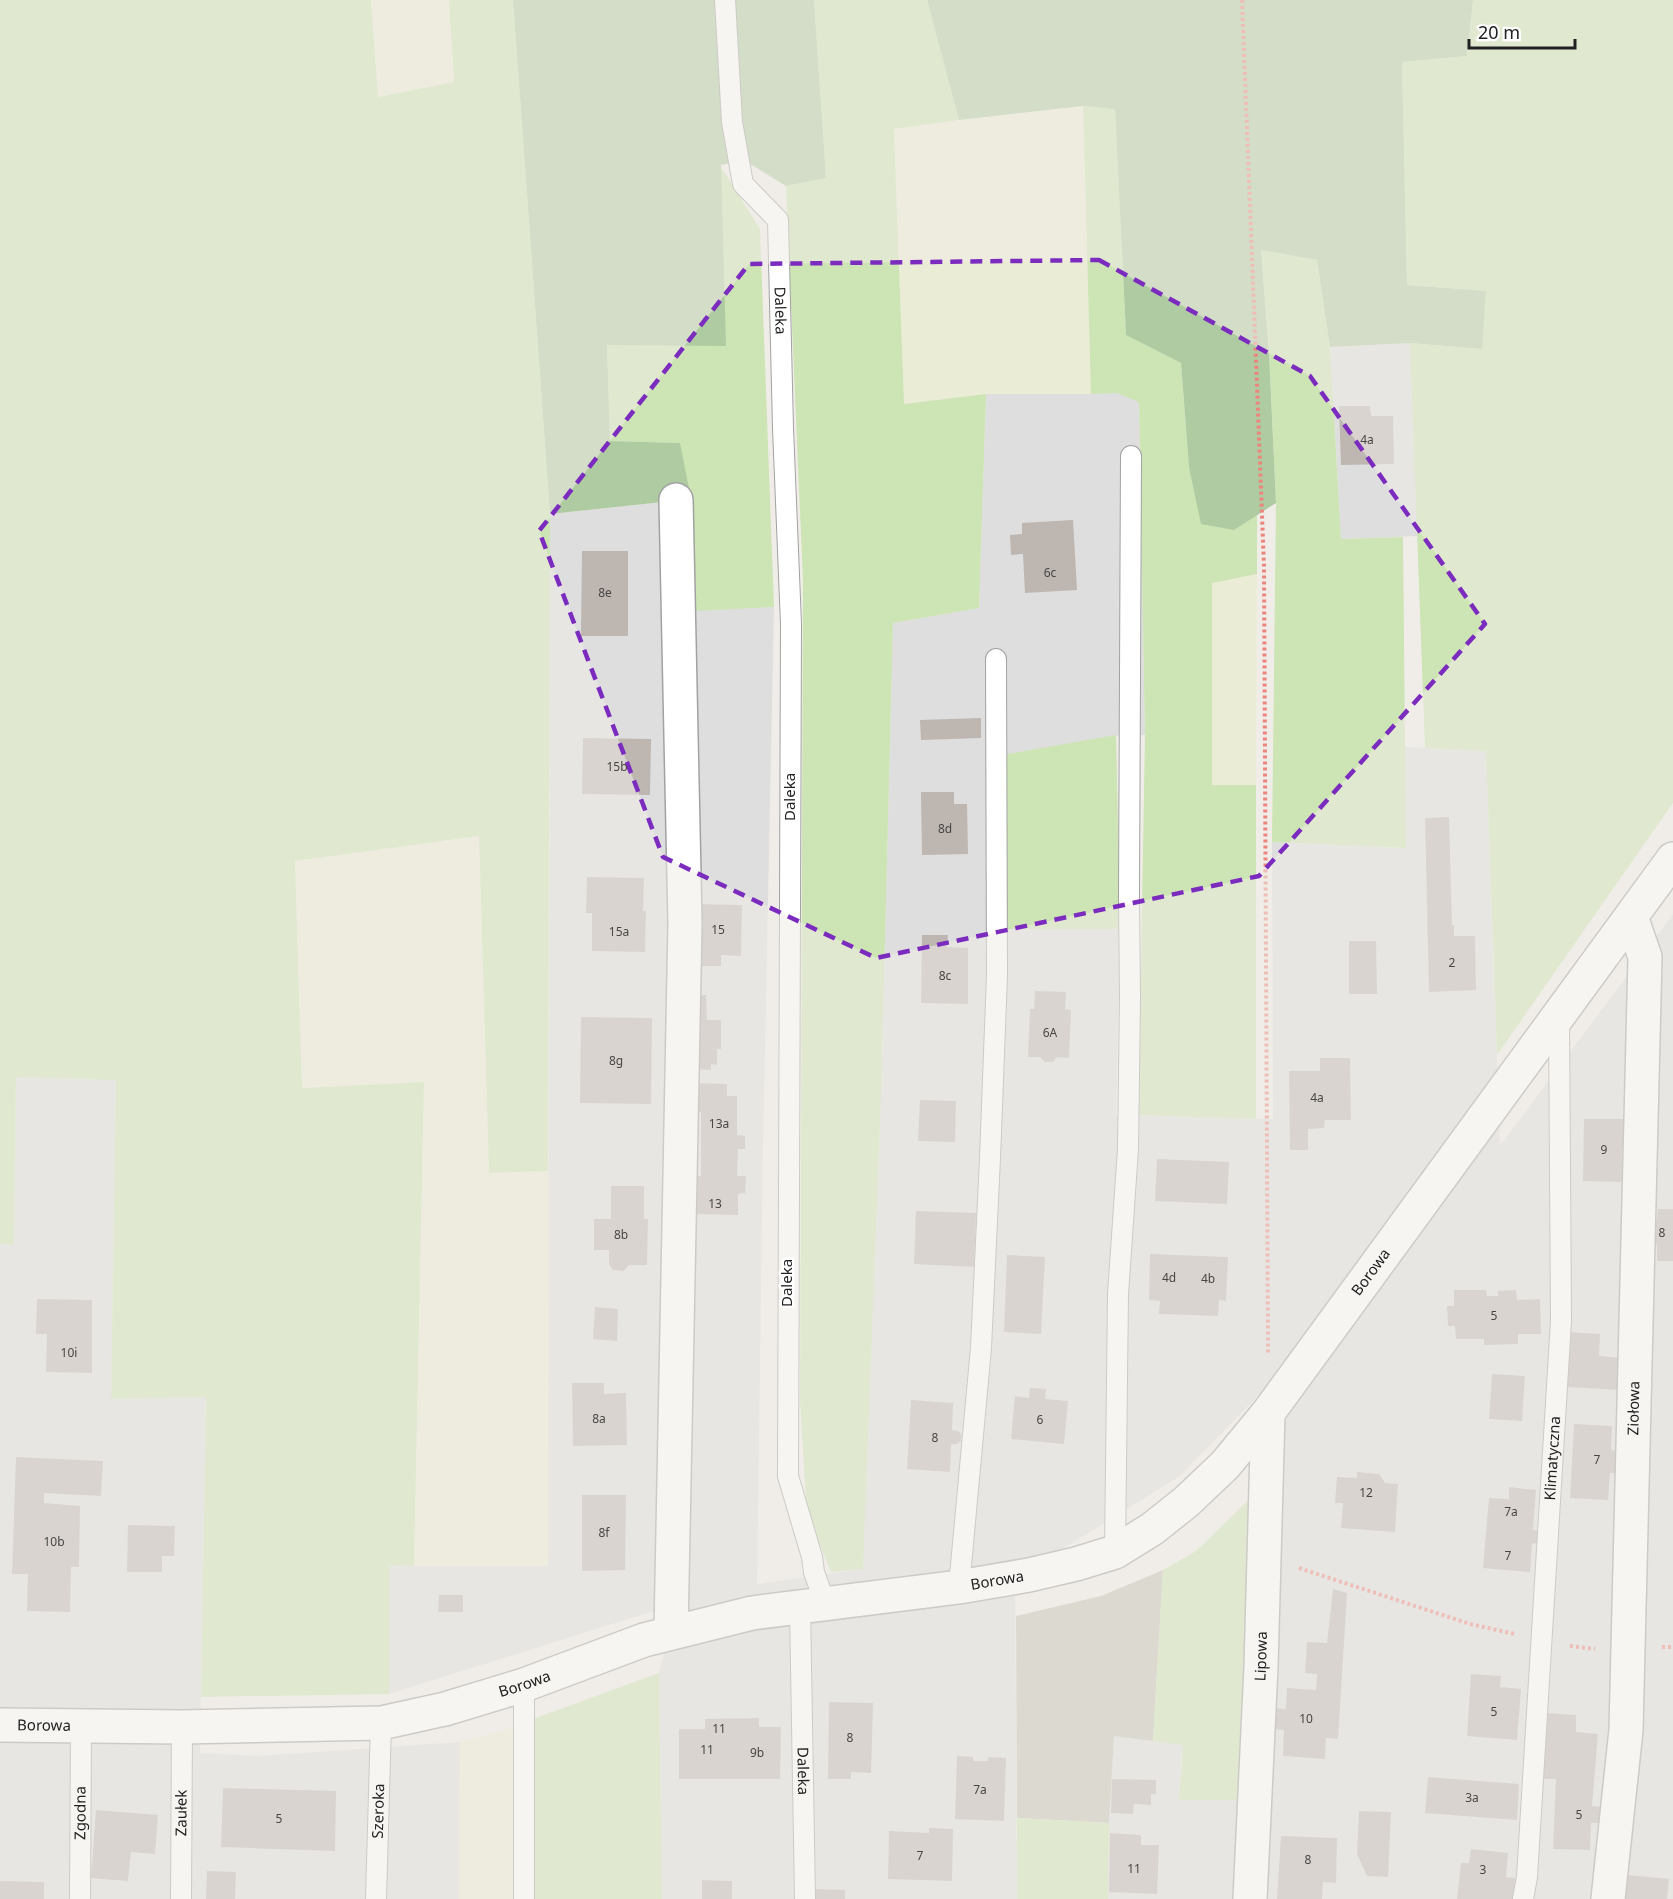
<svg xmlns="http://www.w3.org/2000/svg" width="1673" height="1899" font-family="'Noto Sans',sans-serif">
	<style>
		.residential { fill: #dedede }
		.construction { fill: #c4c3b4 }
		.farmland { fill: #ebecd6 }
		.grass { fill: #cde4b4 }
		.forest { fill: #afcba1 }
		.building { fill: #bdb6b1 }
		.lines { fill: none; stroke-linecap: round; stroke-linejoin: round }
		.service-casing { stroke: #a2a2a2; stroke-width: 22 }
		.minor-casing { stroke: #a2a2a2; stroke-width: 36 }
		.path { stroke: #ec857d; stroke-width: 4; stroke-dasharray: 3 3; stroke-linecap: butt }
		.service { stroke: #fff; stroke-width: 20 }
		.minor { stroke: #fff; stroke-width: 33 }
		.marked { fill: none; stroke: #7b2cbf; stroke-width: 4.5; stroke-dasharray: 12 8; stroke-linejoin: round }
		.labels { text-anchor: middle; stroke-width: 5; stroke-linejoin: round; paint-order: stroke }
		.number-label { font-size: 12px; fill: #484645 }
		.street-label { font-size: 15px; fill: #212121; stroke: #fff }
	</style>
	<rect width="100%" height="100%" fill="#f0ede8"/>
	<g class="residential">
		<path d="M1410,343l9,193 -78,3 -11,-192z"/>
		<path d="M1117,393l22,8 6,334 -29,1 4,193 -4,186 157,4 -1,-277 134,6 -1,-101 81,4 14,395 173,-232v985h-565l1,-76 5,-87 69,8 -4,56h84l21,-349v-82l-104,107 -124,77 -41,7 2,339h-355l-3,-226 17,-69 -287,90v-129l25,1h134l2,-1052 141,-15 2,111 81,-3 -11,539 -6,438 105,-15 19,-471 12,-475 86,-15 7,-214z"/>
		<path d="M16,1077l100,2 -5,319 95,-1 -6,356 59,3 201,-14 -1,157h-459v-655h14z"/>
	</g>
	<path class="construction" d="M1163,1570l-10,171 -39,-5 -5,87 -92,-5 -1,-202 85,-20z"/>
	<g class="farmland">
		<path d="M371,0h78l5,83 -76,14z"/>
		<path d="M1083,106l8,288h-105l-82,10 -10,-276z"/>
		<path d="M1257,574l-1,211h-44v-203z"/>
		<path d="M479,836l10,336 59,-1v395h-134l10,-483 -122,6 -7,-229z"/>
		<path d="M515,1727l2,172h-58l1,-157z"/>
	</g>
	<g class="grass">
		<path d="M0,0h371l7,97 76,-15 -5,-82h64l37,514 -2,657 -59,2 -10,-337 -184,25 7,227 122,-6 -10,484 -25,-1v129l-188,3 5,-300 -95,2 5,-319 -100,-3 -2,168 -14,-1z"/>
		<path d="M814,0h113l32,120 -65,9 10,275 82,-10 -7,214 -86,15 -12,475 -18,471 -32,3 -24,-58 -7,-112 3,-821 -17,-395 40,-8z"/>
		<path d="M1473,0h200v803l-176,252 -11,-304 -61,-3 -15,-405 71,6 5,-58 -79,-6 -5,-223 65,-6z"/>
		<path d="M1083,106l32,2 11,227 55,28 8,104 45,63 23,-15v59l-45,9v202h44v334l-122,-4 7,-148 4,-232 -6,-333 -22,-9 -26,1z"/>
		<path d="M720,165l40,64 14,378 -81,4 -14,-168 -69,-2 -3,-96h118z"/>
		<path d="M1261,250l56,10 13,87 11,192 62,-2 3,311 -134,-6 4,-339 -7,-156z"/>
		<path d="M1116,735l4,194h-117l-1,-174z"/>
		<path d="M1252,1497l-12,303h-61l4,-55 -30,-4 10,-171 33,-19z"/>
		<path d="M659,1673l3,226h-131l2,-180z"/>
		<path d="M1017,1818l92,5 -1,76h-91z"/>
	</g>
	<g class="forest">
		<path d="M513,0h301l12,178 -40,8 -41,-25 -24,4 5,181 -119,-1 3,96 70,2 11,56 -141,15z"/>
		<path d="M927,0h546l-6,56 -65,6 5,223 79,6 -4,58 -72,-6 -80,4 -13,-87 -56,-10 8,102 7,151 -42,27 -33,-6 -12,-57 -8,-104 -55,-28 -11,-226 -32,-3 -124,14z"/>
	</g>
	<g class="building">
		<path d="M1339,406h31l1,10h22l1,48 -53,1z"/>
		<path d="M1073,520l4,70 -52,3 -2,-39 -12,1 -1,-20 12,-1v-11z"/>
		<path d="M582,551h46v85h-47z"/>
		<path d="M981,718v20l-60,2 -1,-20z"/>
		<path d="M583,738l68,1 -1,56 -68,-1z"/>
		<path d="M921,792h33v12h13l1,50 -46,1z"/>
		<path d="M1449,817l3,108h2v11h21l1,54 -47,2 -4,-174z"/>
		<path d="M587,877l57,1 -1,33h3l-1,41 -53,-1v-38h-6z"/>
		<path d="M694,904l48,1 -1,51 -20,-1v11h-27z"/>
		<path d="M922,935h26l-1,12 21,1v56l-47,-1z"/>
		<path d="M1349,941h27l1,53h-28z"/>
		<path d="M1035,991l31,1 -1,17 6,1 -2,48 -12,-1 -4,5h-8l-5,-5h-12l2,-48h4z"/>
		<path d="M706,995l1,25h14v29h-4v16l-6,-1v6l-19,-1 1,-73z"/>
		<path d="M581,1017l71,1 -1,86 -71,-1z"/>
		<path d="M1320,1058h30l1,62h-26l-1,8 -16,1v21h-18l-1,-79h31z"/>
		<path d="M692,1083l35,1v12h10v39l8,1v13h-7l-1,27h9l-1,17 -7,1v21l-46,-1v-38h9v-64l-9,-1z"/>
		<path d="M920,1100l36,1 -1,41 -37,-1z"/>
		<path d="M1584,1119h41l-1,63 -41,-1z"/>
		<path d="M1157,1159l72,3 -2,42 -72,-3z"/>
		<path d="M611,1186h33v33h4l-1,46h-18l-6,6 -10,-1 -4,-6v-14h-15v-31h17z"/>
		<path d="M1658,1209h15v52h-16v-17h-6v-23h6z"/>
		<path d="M916,1211l60,2 -2,54 -60,-3z"/>
		<path d="M1150,1254l78,3 -2,44 -7,-1 -1,16 -59,-2 1,-13 -11,-1z"/>
		<path d="M1007,1255l38,2 -4,77 -37,-2z"/>
		<path d="M1454,1290h32l1,6h11v-5l18,-1 1,10 23,-1 1,35h-23v10l-34,1v-6h-28l-1,-13h-7l-1,-20h7z"/>
		<path d="M37,1299l55,1v73l-46,-1 1,-38h-11z"/>
		<path d="M595,1307l23,2 -1,32 -24,-2z"/>
		<path d="M1568,1332l32,2 -1,22 23,2 -1,32 -55,-3z"/>
		<path d="M1492,1374l33,2 -3,45 -33,-2z"/>
		<path d="M572,1383h32v11l22,-1 1,52 -54,1z"/>
		<path d="M1030,1388l16,1 -1,10 23,2 -4,43 -53,-5 4,-43 14,2z"/>
		<path d="M911,1400l42,3 -1,27 6,1 3,3v7l-4,3h-6l-1,28 -43,-3z"/>
		<path d="M1574,1424l38,2 -1,24 12,1 -6,22h-7l-2,27 -38,-2z"/>
		<path d="M16,1457l87,4 -2,35 -57,-3v10l36,3 -1,61h-8l-1,45 -43,-1 1,-37h-16z"/>
		<path d="M1357,1472l22,2 6,9 13,1 -3,48 -54,-4 2,-25h-8l2,-26 20,1z"/>
		<path d="M1509,1487l27,3 -3,40 7,1 -1,13 -7,-1 -2,29 -47,-4 6,-70 20,1z"/>
		<path d="M582,1495h44l-1,75 -43,1z"/>
		<path d="M128,1525l47,1 -1,30h-12v16h-35z"/>
		<path d="M1333,1589l14,4 -9,146 -12,-1 -1,21 -42,-3 1,-26 -12,-1 2,-21 12,1 1,-21 29,2 1,-16 -12,-1 2,-31 20,1z"/>
		<path d="M439,1595h24v17h-25z"/>
		<path d="M1471,1674l30,2 -1,11 21,2 -4,51 -50,-4z"/>
		<path d="M829,1702l44,1 -2,70 -20,-1v7h-23z"/>
		<path d="M1544,1713l32,2v17l22,2 -6,72 12,1 -1,16h-12l-1,27 -37,-1 3,-70h-15z"/>
		<path d="M759,1718v9h22l-1,52h-101v-50h26v-10z"/>
		<path d="M957,1756l16,1v4h15v-4l18,1 -2,63 -49,-2z"/>
		<path d="M1428,1777l91,7 -2,36 -92,-7z"/>
		<path d="M1112,1779l44,1v14h-5v11l-17,-1 -1,10 -22,-1z"/>
		<path d="M223,1788l113,3 -1,60 -114,-4z"/>
		<path d="M96,1810l62,5 -3,39 -24,-2 -3,29 -37,-3z"/>
		<path d="M1359,1811l32,1 -3,65 -21,-1 -10,-22z"/>
		<path d="M929,1828l24,1 -1,52 -64,-2 1,-48 40,2z"/>
		<path d="M1110,1833l31,2v10h18l-2,49 -48,-2z"/>
		<path d="M1281,1836l56,2 -1,45 -13,-1 -1,17h-45z"/>
		<path d="M1471,1849l37,4 -2,24 9,1 -2,21h-56l4,-36h8z"/>
		<path d="M207,1871l29,1 -1,27h-29z"/>
		<path d="M1628,1875l41,4 -2,20h-42z"/>
		<path d="M702,1880l30,1v18h-30z"/>
		<path d="M0,1881l44,1v17h-44z"/>
		<path d="M813,1889l32,1v9h-32z"/>
	</g>
	<g class="lines">
		<defs>
			<g id="service">
				<path id="s1" d="M725,0l7,122 11,62 35,36 5,208 8,196 -3,852 24,81 2,15 11,31"/>
				<path d="M1115,1552l3,-258 10,-145 2,-150 -1,-102 2,-441"/>
				<path d="M959,1587l22,-239 9,-190 7,-183 -1,-316"/>
				<path id="s2" d="M800,1606l5,293"/>
				<path id="s3" d="M80,1899l1,-172"/>
				<path id="s4" d="M181,1899l1,-172"/>
				<path id="s5" d="M376,1899l5,-176"/>
				<path d="M524,1899v-214"/>
				<path id="s6" d="M1523,1899l4,-22 34,-556 -2,-303"/>
			</g>
			<g id="minor">
				<path d="M671,1632l14,-709 -9,-423"/>
				<path id="s7" d="M0,1725l182,2 199,-4 64,-14 79,-24 120,-45 108,-27 207,-26 70,-12 47,-11 39,-12 37,-23 34,-27 39,-37 43,-52 405,-554"/>
				<path id="s8" d="M1250,1899l11,-232 7,-254"/>
				<path id="s9" d="M1608,1899l18,-169 19,-773 -14,-40"/>
			</g>
		</defs>
		<use href="#service" class="service-casing"/>
		<use href="#minor" class="minor-casing"/>
		<g class="path">
			<path d="M1242,0l22,566 4,787"/>
			<path d="M1299,1568l171,56 45,10"/>
			<path d="M1570,1646l25,3"/>
			<path d="M1662,1647h11"/>
		</g>
		<use href="#service" class="service"/>
		<use href="#minor" class="minor"/>
	</g>
	<path d="M0 0H1673V1899H0ZM1099,260l211,116 175,248 -226,252 -383,82 -213,-101 -124,-326 210,-267z" fill="#f0ede8" fill-opacity=".55" fill-rule="evenodd"/>
	<path class="marked" d="M1099,260l211,116 175,248 -226,252 -383,82 -213,-101 -124,-326 210,-267z"/>
	<g class="labels">
		<g class="number-label">
			<text x="1367" y="444">4a</text>
			<text x="1050" y="577">6c</text>
			<text x="605" y="597">8e</text>
			<text x="617" y="771">15b</text>
			<text x="945" y="833">8d</text>
			<text x="718" y="934">15</text>
			<text x="619" y="936">15a</text>
			<text x="1452" y="967">2</text>
			<text x="945" y="980">8c</text>
			<text x="1050" y="1037">6A</text>
			<text x="616" y="1065">8g</text>
			<text x="1317" y="1102">4a</text>
			<text x="719" y="1128">13a</text>
			<text x="1604" y="1154">9</text>
			<text x="715" y="1208">13</text>
			<text x="1662" y="1237">8</text>
			<text x="621" y="1239">8b</text>
			<text x="1169" y="1282">4d</text>
			<text x="1208" y="1283">4b</text>
			<text x="1494" y="1320">5</text>
			<text x="69" y="1357">10i</text>
			<text x="599" y="1423">8a</text>
			<text x="1040" y="1424">6</text>
			<text x="935" y="1442">8</text>
			<text x="1597" y="1464">7</text>
			<text x="1366" y="1497">12</text>
			<text x="1511" y="1516">7a</text>
			<text x="604" y="1537">8f</text>
			<text x="54" y="1546">10b</text>
			<text x="1508" y="1560">7</text>
			<text x="1494" y="1716">5</text>
			<text x="1306" y="1723">10</text>
			<text x="719" y="1733">11</text>
			<text x="850" y="1742">8</text>
			<text x="707" y="1754">11</text>
			<text x="757" y="1757">9b</text>
			<text x="980" y="1794">7a</text>
			<text x="1472" y="1802">3a</text>
			<text x="1579" y="1819">5</text>
			<text x="279" y="1823">5</text>
			<text x="920" y="1860">7</text>
			<text x="1308" y="1864">8</text>
			<text x="1134" y="1873">11</text>
			<text x="1483" y="1874">3</text>
		</g>
		<g class="street-label">
			<text dy="5" stroke="none"><textPath href="#s1" startOffset="326">Daleka</textPath></text>
			<text transform="translate(790 797) rotate(-90)" y="5">Daleka</text>
			<text dy="5" stroke="none"><textPath href="#s7" startOffset="1520">Borowa</textPath></text>
			<text transform="translate(787 1283) rotate(-90)" y="5">Daleka</text>
			<text dy="5" stroke="none"><textPath href="#s9" startOffset="492">Ziołowa</textPath></text>
			<text dy="5" stroke="none"><textPath href="#s6" startOffset="442">Klimatyczna</textPath></text>
			<text dy="5" stroke="none"><textPath href="#s7" startOffset="1016">Borowa</textPath></text>
			<text dy="5" stroke="none"><textPath href="#s8" startOffset="243">Lipowa</textPath></text>
			<text dy="5" stroke="none"><textPath href="#s7" startOffset="530">Borowa</textPath></text>
			<text dy="5" stroke="none"><textPath href="#s7" startOffset="44">Borowa</textPath></text>
			<text dy="5" stroke="none"><textPath href="#s2" startOffset="165">Daleka</textPath></text>
			<text dy="5" stroke="none"><textPath href="#s5" startOffset="88">Szeroka</textPath></text>
			<text dy="5" stroke="none"><textPath href="#s3" startOffset="86">Zgodna</textPath></text>
			<text dy="5" stroke="none"><textPath href="#s4" startOffset="86">Zaułek</textPath></text>
		</g>
	</g>
	<path d="M1469 39v9h106v-9" fill="none" stroke="#212121" stroke-width="3"/>
	<text x="1478" y="39" font-size="18" fill="#212121" stroke="#ffffff" stroke-width="4.5" paint-order="stroke">20 m</text>
</svg>
